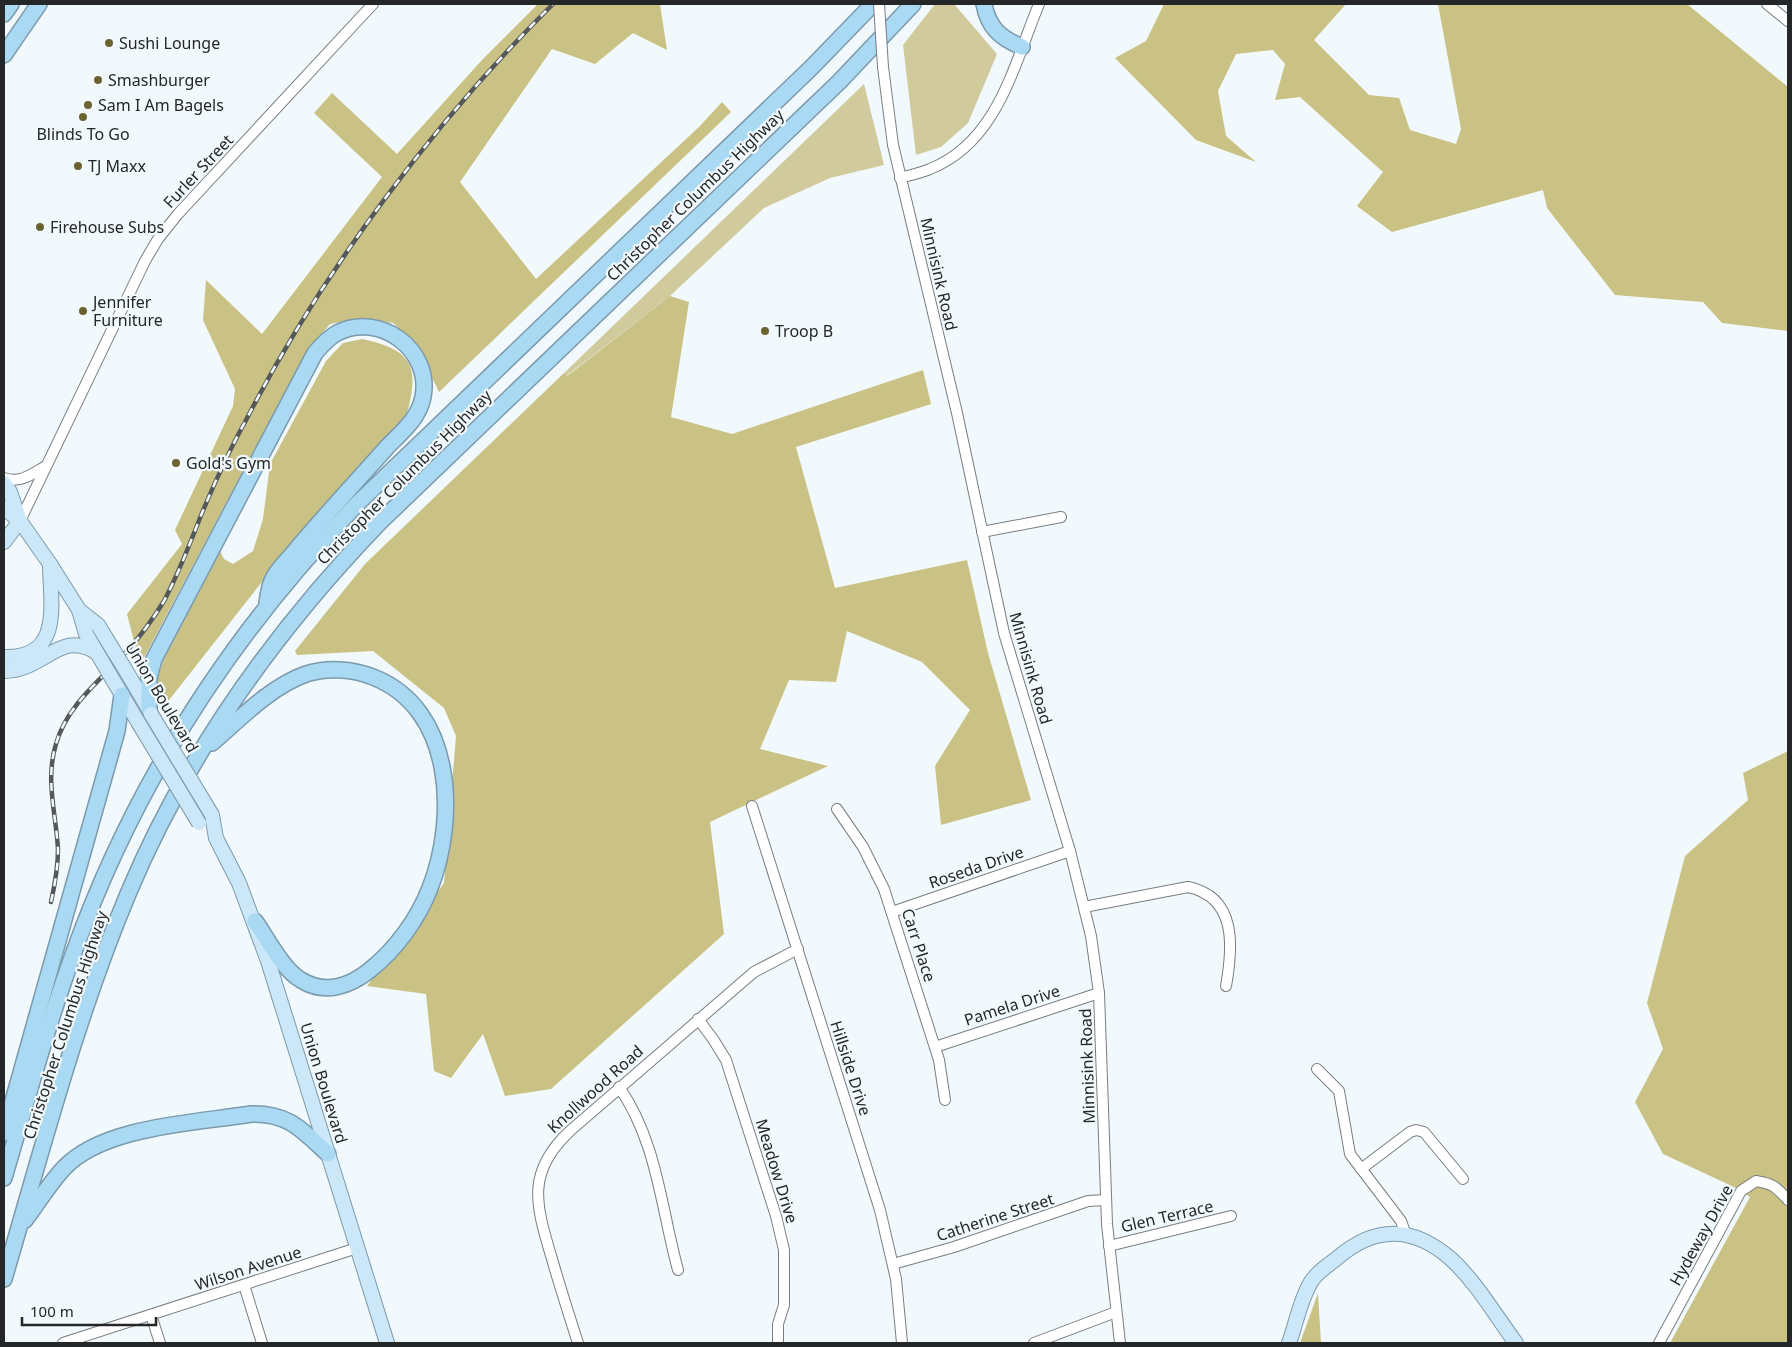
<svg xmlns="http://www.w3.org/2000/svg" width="1792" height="1347" font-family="'Noto Sans',sans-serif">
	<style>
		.green { fill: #d1ca9d }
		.forest { fill: #cac184 }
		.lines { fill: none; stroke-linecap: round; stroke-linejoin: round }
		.minor-casing { stroke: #787d81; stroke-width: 12 }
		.major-casing { stroke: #7b9aac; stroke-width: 16 }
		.highway-casing { stroke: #7b9aac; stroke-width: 18 }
		.minor { stroke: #fff; stroke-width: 10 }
		.major { stroke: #cce8f8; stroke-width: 14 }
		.highway { stroke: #aad9f4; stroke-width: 15 }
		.rail-casing { stroke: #55585a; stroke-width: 4.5 }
		.rail { stroke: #f2f9fc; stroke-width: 2.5; stroke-dasharray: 8; stroke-linecap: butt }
		.minor-bridge-casing { stroke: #787d81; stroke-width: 12; stroke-linecap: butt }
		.major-bridge-casing { stroke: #7b9aac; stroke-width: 16; stroke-linecap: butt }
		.minor-bridge { stroke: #fff; stroke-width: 10 }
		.major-bridge { stroke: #cce8f8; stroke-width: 14 }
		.poi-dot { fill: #6b622f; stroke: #f2f9fc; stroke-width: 2 }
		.labels { text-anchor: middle; stroke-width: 4.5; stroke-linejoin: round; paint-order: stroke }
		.poi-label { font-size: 16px; fill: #242627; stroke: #f2f9fc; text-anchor: start }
		.street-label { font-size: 16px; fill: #242627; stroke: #f2f9fc }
	</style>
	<rect width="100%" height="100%" fill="#f2f9fc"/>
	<g class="green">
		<path d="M935,4h19l43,50 -29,69 -27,24 -25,8 -13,-110z"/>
		<path d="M864,84l20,81 -54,13 -66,30 -94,88 -104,80 -2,-3z"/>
	</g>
	<g class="forest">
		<path d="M538,4h122l7,46 -34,-17 -38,31 -43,-15 -92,133 76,97 164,-153 22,-24 9,10 -292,280 -24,-49 -22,-20 -31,-5 -32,6 -22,25 -168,316 -13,-51 55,-70 -7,-14 58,-124 2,-17 -32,-69 3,-40 56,54 120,-157 -68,-64 18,-20 65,61 85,-94z"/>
		<path d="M1164,4h182l-32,36 55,55 30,3 11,32 46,14 5,-15 -23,-125h249l101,83v244l-66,-8 -19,-21 -88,-7 -68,-87 -4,-18 -151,42 -35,-26 26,-34 -83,-75 -25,3 10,-36 -12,-14 -37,4 -18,37 8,45 30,26 -60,-22 -81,-82 31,-17z"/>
		<path d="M670,296l19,6 -18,115 61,17 191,-64 8,34 -135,43 39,141 132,-28 21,93 43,147 -90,25 -6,-59 35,-56 -48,-48 -75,-31 -11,51 -47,-2 -29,69 68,17 -118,56 14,112 -173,155 -46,7 -22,-62 -32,44 -17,-7 -8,-77 -59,-8 77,-103 12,-147 -12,-28 -71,-57 -76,4 -2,-4 70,-87 199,-191 3,3z"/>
		<path d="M362,339c52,11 58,28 44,78l-122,137 -122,155 -5,-28 6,-20 57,-110 4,8 9,5 20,-13 10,-32 7,-55 56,-103 17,-18z"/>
		<path d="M1788,751v592h-118l80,-146 -16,-10 -71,-33 -28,-52 28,-53 -16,-46 38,-147 63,-56 -5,-27z"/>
		<path d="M1318,1293l3,50h-21z"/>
	</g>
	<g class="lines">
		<defs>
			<g id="minor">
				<path d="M1767,4l21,17"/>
				<path d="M883,67l10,78 64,268 47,220 66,218 21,85 8,57 8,231 13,119"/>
				<path d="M900,178c10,-3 21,-5 30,-9 68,-27 84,-105 109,-165"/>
				<path d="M4,478c16,6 28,-4 42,-12"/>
				<path d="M20,521l125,-260 13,-22 20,-25 195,-210"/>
				<path d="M982,532l79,-15"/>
				<path d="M752,806l128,404 16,69 6,64"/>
				<path d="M837,809l26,38 21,42 55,171 6,40"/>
				<path d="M1084,907l104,-20c49,10 45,60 38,99"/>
				<path d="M892,912l178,-61"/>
				<path d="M698,1019l15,20 13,21 50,156 8,34v55l-6,19v19"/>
				<path d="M935,1047l164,-54"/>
				<path d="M1317,1069l22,22 11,63 51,67 5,14"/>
				<path d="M619,1087c38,54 42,121 59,183"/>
				<path d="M1361,1169l49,-37 6,-2 8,2 39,47"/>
				<path d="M1109,1246l122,-30"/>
				<path d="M893,1264l61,-17 134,-46 18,-1"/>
				<path d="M244,1285l18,58"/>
				<path d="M151,1315l9,28"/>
				<path d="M63,1343l294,-95"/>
				<path d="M578,1343c-9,-28 -18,-56 -26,-84 -16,-54 -27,-87 19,-129l183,-158 44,-23"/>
				<path d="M1034,1343l82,-31"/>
				<path d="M1659,1343l82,-152 15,-10c18,3 20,6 32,19"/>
			</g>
			<g id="major">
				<path d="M4,483l6,9 10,29"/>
				<path d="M4,508l16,13 30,43 29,46 7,24 17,29"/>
				<path d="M4,542l16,-21"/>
				<path d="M79,610l19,15 17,28"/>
				<path d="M4,657c60,2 46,-55 46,-93"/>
				<path d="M125,669l26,44"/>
				<path d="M4,671c40,0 57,-43 93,-18"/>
				<path d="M113,680l25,42"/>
				<path d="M212,815l4,23 23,45 29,78 119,382"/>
				<path d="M1289,1343c7,-19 11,-43 22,-61 5,-9 16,-16 25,-23 38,-33 76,-34 115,0 26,24 44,56 65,84"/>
			</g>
			<g id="highway">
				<path d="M984,4c4,23 16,34 38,43"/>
				<path d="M4,14l7,-10"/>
				<path d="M4,55l35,-51"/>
				<path d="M149,708v-30l5,-19 161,-306c6,-7 13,-15 22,-20 43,-22 95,17 86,64 -4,21 -21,35 -35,49 -31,35 -63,69 -93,105 -7,9 -19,19 -23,30 -3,6 -4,15 -5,22"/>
				<path d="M212,743c29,-25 58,-56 94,-69 21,-7 47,-5 67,3 82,32 84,142 57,211 -12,31 -34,61 -60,82 -20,16 -45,25 -69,10 -18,-10 -34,-42 -46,-59"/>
				<path d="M4,1133l113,-402 5,-36"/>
				<path d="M4,1178c22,-75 43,-152 70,-226 61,-170 158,-319 284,-449l454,-436 61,-63"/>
				<path d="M25,1220c13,-17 24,-36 39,-52 39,-42 132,-45 187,-54 38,-1 51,16 77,40"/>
				<path d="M4,1279c38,-129 72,-261 124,-385 58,-139 148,-264 252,-372l459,-440 74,-78"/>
			</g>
		</defs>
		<use href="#minor" class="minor-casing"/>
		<use href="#major" class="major-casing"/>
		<use href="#highway" class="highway-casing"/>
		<use href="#minor" class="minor"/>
		<use href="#major" class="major"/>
		<use href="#highway" class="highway"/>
		<defs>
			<path id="rail" d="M51,902c4,-18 7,-35 7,-53 -2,-35 -13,-70 -2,-105 11,-39 44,-63 70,-92 14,-15 27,-33 38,-51 15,-28 26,-58 38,-88 13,-31 27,-62 43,-91 77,-150 188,-299 308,-418"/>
		</defs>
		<use href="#rail" class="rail-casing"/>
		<use href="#rail" class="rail"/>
		<defs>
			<path id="minor-bridge" d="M879,4l4,63"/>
			<g id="major-bridge">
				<path d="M115,653l10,16"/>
				<path d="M103,663l10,17"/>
				<path d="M151,714l61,101"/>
				<path d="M138,722l61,101"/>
			</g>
		</defs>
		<use href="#minor-bridge" class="minor-bridge-casing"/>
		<use href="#major-bridge" class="major-bridge-casing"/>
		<use href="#minor-bridge" class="minor-bridge"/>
		<use href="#major-bridge" class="major-bridge"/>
	</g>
	<g class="poi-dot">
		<circle cx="109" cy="43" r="5"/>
		<circle cx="98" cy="80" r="5"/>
		<circle cx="88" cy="105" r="5"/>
		<circle cx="83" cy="117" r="5"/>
		<circle cx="78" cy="166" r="5"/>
		<circle cx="40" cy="227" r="5"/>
		<circle cx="83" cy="311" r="5"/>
		<circle cx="765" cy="331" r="5"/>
		<circle cx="176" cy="463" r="5"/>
	</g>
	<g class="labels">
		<g class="poi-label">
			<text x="119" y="49">Sushi Lounge</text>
			<text x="108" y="86">Smashburger</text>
			<text x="98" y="111">Sam I Am Bagels</text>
			<text x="83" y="140" text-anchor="middle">Blinds To Go</text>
			<text x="88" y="172">TJ Maxx</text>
			<text x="50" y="233">Firehouse Subs</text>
			<text x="93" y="308">Jennifer<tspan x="93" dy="18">Furniture</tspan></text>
			<text x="775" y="337">Troop B</text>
			<text x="186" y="469">Gold's Gym</text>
		</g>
		<g class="street-label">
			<text transform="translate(198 171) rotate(-47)" y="6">Furler Street</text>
			<text transform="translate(695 195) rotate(-44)" y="6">Christopher Columbus Highway</text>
			<text transform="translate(939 274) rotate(77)" y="6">Minnisink Road</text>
			<text transform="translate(404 477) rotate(-45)" y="6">Christopher Columbus Highway</text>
			<text transform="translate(1031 668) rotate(74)" y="6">Minnisink Road</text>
			<text transform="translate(162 697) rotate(59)" y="6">Union Boulevard</text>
			<text transform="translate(976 867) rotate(-19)" y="6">Roseda Drive</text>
			<text transform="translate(919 945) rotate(72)" y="6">Carr Place</text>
			<text transform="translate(1012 1005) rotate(-18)" y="6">Pamela Drive</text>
			<text transform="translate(65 1025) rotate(-72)" y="6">Christopher Columbus Highway</text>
			<text transform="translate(1087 1066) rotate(-92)" y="6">Minnisink Road</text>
			<text transform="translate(851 1068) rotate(72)" y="6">Hillside Drive</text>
			<text transform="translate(324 1083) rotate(73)" y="6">Union Boulevard</text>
			<text transform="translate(595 1089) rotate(-42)" y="6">Knollwood Road</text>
			<text transform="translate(777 1171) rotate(73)" y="6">Meadow Drive</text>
			<text transform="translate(1167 1216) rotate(-13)" y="6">Glen Terrace</text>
			<text transform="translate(995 1217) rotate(-18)" y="6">Catherine Street</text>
			<text transform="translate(1701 1235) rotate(-61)" y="6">Hydeway Drive</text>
			<text transform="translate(248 1268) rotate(-18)" y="6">Wilson Avenue</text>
		</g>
	</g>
	<rect width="1792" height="1347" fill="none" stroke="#242627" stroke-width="10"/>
	<path d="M22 1317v8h134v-8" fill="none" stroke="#242627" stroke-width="2.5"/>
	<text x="30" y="1317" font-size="15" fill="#242627" stroke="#f2f9fc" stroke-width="4" paint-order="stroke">100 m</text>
</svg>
